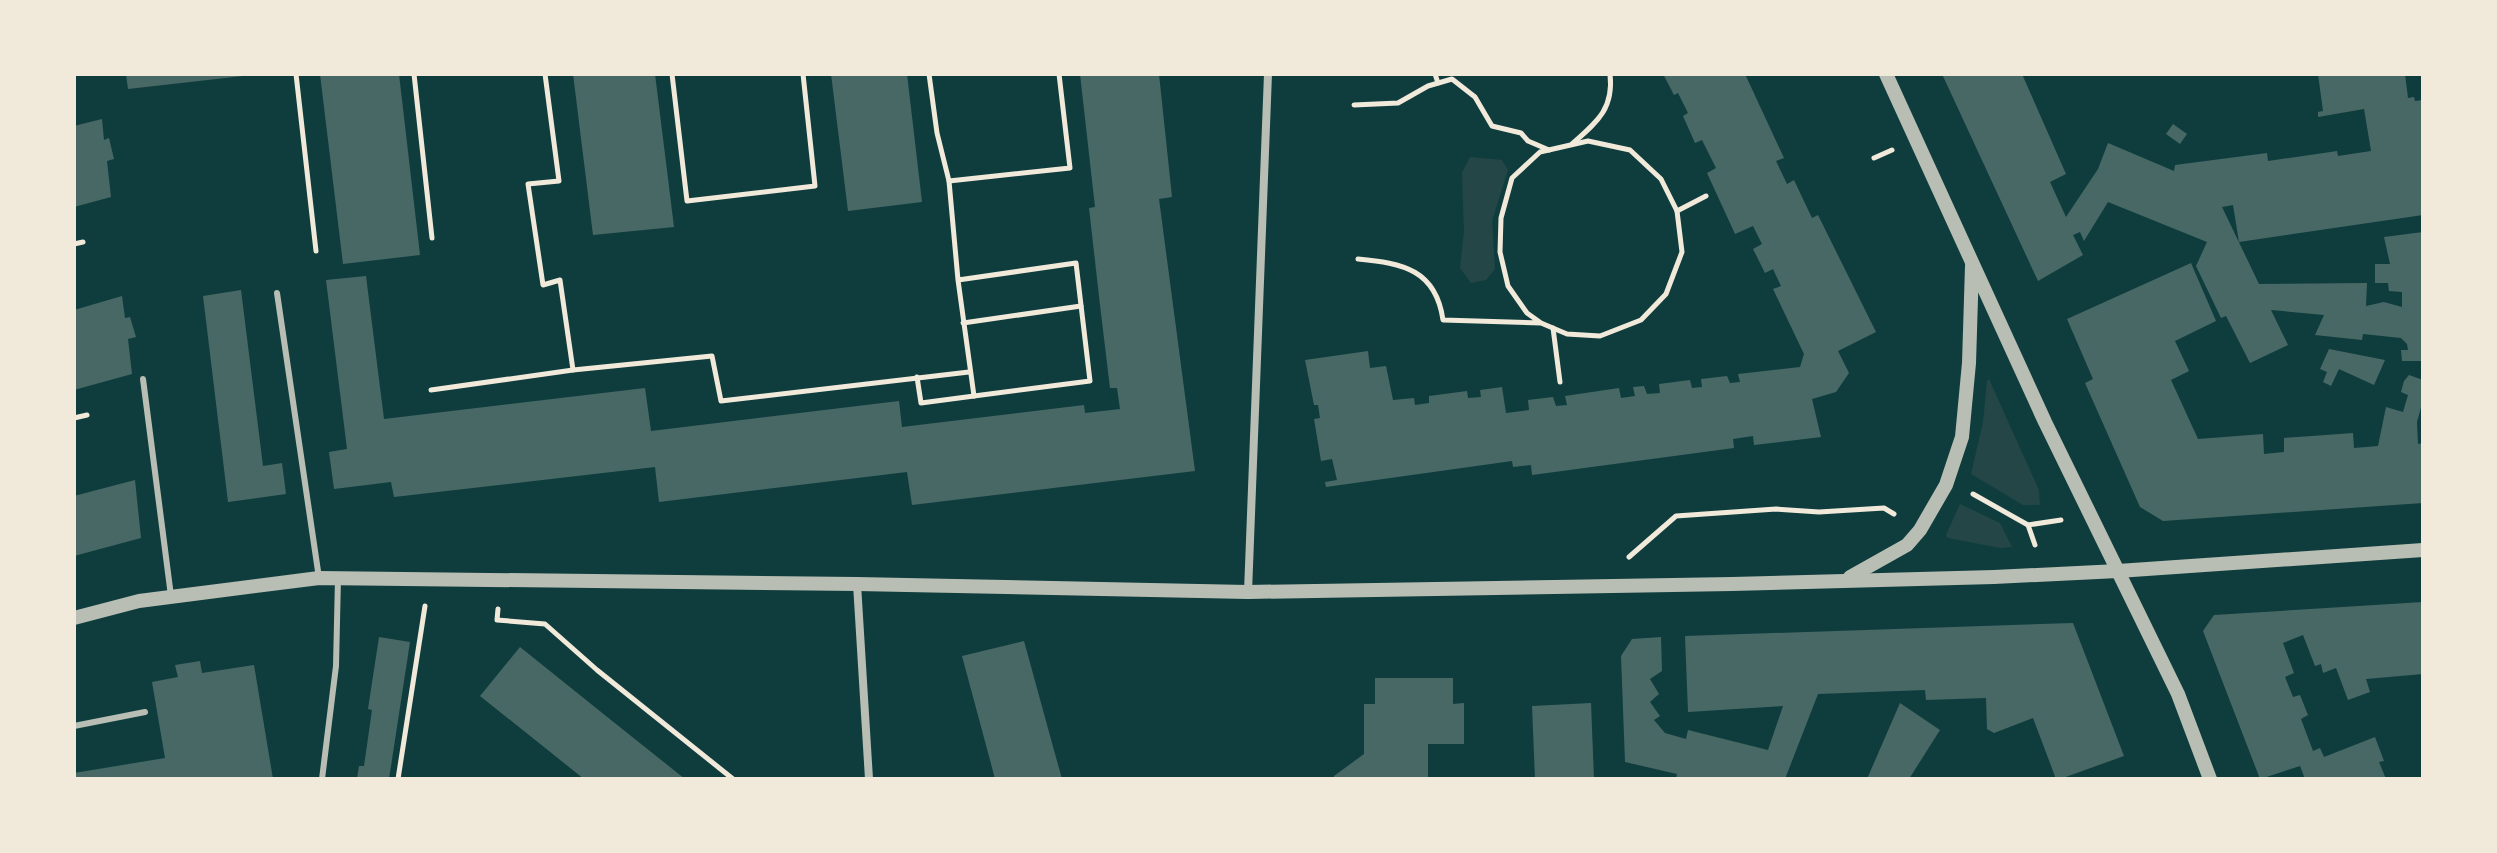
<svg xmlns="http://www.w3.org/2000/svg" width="2497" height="853" font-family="'Alegreya Sans',sans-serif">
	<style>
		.green { fill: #244646 }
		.building { fill: #486865 }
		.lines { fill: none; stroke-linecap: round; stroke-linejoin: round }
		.path { stroke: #f1e9da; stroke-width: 5 }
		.service { stroke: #b8beb3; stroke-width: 6 }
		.minor { stroke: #b8beb3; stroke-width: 8 }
		.tertiary { stroke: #b8beb3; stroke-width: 14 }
	</style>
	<rect width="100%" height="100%" fill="#0f3d3e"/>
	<g class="green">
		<path d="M1470,157l32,3 6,10 -16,51 3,48 -9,11 -15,3 -11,-15 4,-36 -2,-59z"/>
		<path d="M1989,379l50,111 1,15h-17l-52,-31 12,-52 4,-41z"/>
		<path d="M1960,504l40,19 12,24 -12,1 -52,-10 -2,-3z"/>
	</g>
	<g class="building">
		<path d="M126,74h116l1,2 -115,13z"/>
		<path d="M320,74h79l21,181 -77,9z"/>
		<path d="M573,74h82l19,153 -81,8z"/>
		<path d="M831,74h76l15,128 -74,9z"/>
		<path d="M1080,74h79l13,123 -13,2 36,272 -283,34 -5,-33 -248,30 -4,-35 -261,30 -3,-15 -57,7 -5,-37 18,-3 -21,-169 40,-4 18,143 261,-31 6,43 248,-30 3,26 182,-22 1,8 35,-4 -3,-21h-7l-10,-83 -11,-97 6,-1z"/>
		<path d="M1663,74h82l39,84 -8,3 11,23 7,-4 18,38 6,-3 58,117 -38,19 11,22 -13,19 -24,7 9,38 -67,8 -1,-9 -20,3 1,9 -202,27 -1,-10 -18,2 -1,-6 -186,26 -1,-5 12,-2 -5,-21 -11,2 -7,-42 6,-1 -2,-13h-4l-9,-45 63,-9 2,17 16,-2 7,34 21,-2 1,7 14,-2v-7l38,-5 1,7 13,-1 -1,-7 22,-3 4,26 23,-3 -1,-10 25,-3 3,9 11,-1 -2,-9 54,-8 2,10 14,-2 -2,-9 11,-1 3,8 13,-1 -1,-9 31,-4 2,8 10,-1 -1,-8 26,-3 3,7 10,-1 -2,-8 62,-7 4,-13 -31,-65 8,-3 -8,-17 -8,4 -12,-24 9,-5 -9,-18 -18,8 -28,-61 9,-5 -14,-28 -7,3 -12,-27 5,-3 -10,-20 -4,2z"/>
		<path d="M1942,74h80l44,100 -16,8 16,35 32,-48 10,-26 66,28 1,-6 92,-12 1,8 69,-10 1,5 33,-5 -7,-42 -46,8v-5l5,-1 -5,-37h87l3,24 6,-1 1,4 8,-1v115l-184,27 -6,-37 -11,2 37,77 108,-1 -1,23 18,-4 18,5v-15l-13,-1 -1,-8h-13v-19h15l-6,-27 39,-5v129h-21l-1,-11h7l-1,-6 -6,-6 -38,-4 -1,6 -47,-5 9,-20 -53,-5 17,35 -38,18 -24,-47 -5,2 -25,-52 11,-24 -99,-40 -24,39 -4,-9 -7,3 10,20 -45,26z"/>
		<path d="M102,119l2,21 5,-2 5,21 -7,2 4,36 -37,10v-81z"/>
		<path d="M2173,124l14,10 -7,10 -14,-10z"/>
		<path d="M2191,263l25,58 -41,20 14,30 -18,9 27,59 65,-5 1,20 20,-2v-14l28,-2 41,-3 1,15 24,-2 8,-39 17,5 5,-17 -7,-3 3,-11 5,-6 14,5v20l-6,22 1,22 5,-1v60l-260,18 -23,-14 -55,-124 8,-4 -26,-60z"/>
		<path d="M241,290l22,176 19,-3 4,31 -58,8 -25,-206z"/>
		<path d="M122,296l3,22 5,-1 6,20 -8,2 4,35 -58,16v-80z"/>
		<path d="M2329,349l56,11 -11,25 -35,-16 -8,17 -8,-4 4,-10 -7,-3z"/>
		<path d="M135,480l6,58 -67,18v-60z"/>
		<path d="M2423,602v72l-57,5 4,13 -22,8 -12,-32 -13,5 -2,-9 -6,2 -12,-31 -20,8 11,30 -9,4 8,20 7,-2 8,20 -7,4 12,32 7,-3 4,9 51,-20 9,24 -5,1 7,17h-81l-5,-13 -40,13 -57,-148 11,-16z"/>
		<path d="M2073,623l51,133 -64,23h-4l-23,-61 -39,15 -7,-4 -1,-31 -60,2 -1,-10 -107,4 -33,85h-109l1,-5 -52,-12 -4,-106 11,-17 29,-2 1,34 -12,8 9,15 -9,8 10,14 -6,4 11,13 21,6 2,-9 80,20 15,-44 -95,6 -3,-76z"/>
		<path d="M379,637l31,5 -21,137h-32l2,-13h5l8,-56 -4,-1z"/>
		<path d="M1024,641l28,102 10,36h-67l-5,-19 -28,-104z"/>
		<path d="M520,647l91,73 74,59h-101l-104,-83z"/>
		<path d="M200,661l2,12 52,-8 19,114h-199v-6l91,-15 -13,-76 26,-5 -3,-12z"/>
		<path d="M1375,678h78v26l11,-1v41h-36v35h-94v-3l30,-22v-50h11z"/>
		<path d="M1591,703l3,76h-59l-3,-73z"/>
		<path d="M1900,703l40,27 -31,49h-42z"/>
	</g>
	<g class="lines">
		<g class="path">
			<path d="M296,74l20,177"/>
			<path d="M414,74l18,164"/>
			<path d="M545,74l14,107 -31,3 15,101 17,-5 13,90"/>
			<path d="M672,74l15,127 128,-15 -12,-112"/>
			<path d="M929,74l8,59 12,48 9,99 16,116 116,-15 -14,-118 -118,17"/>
			<path d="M1435,74l3,9"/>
			<path d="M1354,105l44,-2 30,-17 24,-7 23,18 17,29 29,7 7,8 21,9"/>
			<path d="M1572,144c25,-22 42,-35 38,-70"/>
			<path d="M1874,158l18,-8"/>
			<path d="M949,181l121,-13 -11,-94"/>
			<path d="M1677,211l29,-15"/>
			<path d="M74,244l9,-2"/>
			<path d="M1358,259c45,4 78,11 85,61l98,3 26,11 33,2 41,-16 25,-26 16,-42 -5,-41 -16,-32 -31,-29 -42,-9 -48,11 -28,26 -11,40 -1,34 8,34 19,27 14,10"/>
			<path d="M963,323l118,-17"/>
			<path d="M1553,328l7,54"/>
			<path d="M917,377l4,26 53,-7"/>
			<path d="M431,390l142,-20 139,-14 9,45 248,-29"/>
			<path d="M74,418l13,-3"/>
			<path d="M1973,494l55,31"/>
			<path d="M2035,545l-7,-20 33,-5"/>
			<path d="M1629,557l47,-41 100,-7 43,3 65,-4 10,6"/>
			<path d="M498,609l-1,11 48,4 52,46 136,109"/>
			<path d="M398,779l27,-173"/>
		</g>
		<g class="service">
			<path d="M277,293l42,285"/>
			<path d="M143,379l28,217"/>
			<path d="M74,726l71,-14"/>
			<path d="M322,779l14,-113 2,-88"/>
		</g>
		<g class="minor">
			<path d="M857,584l12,195"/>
			<path d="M1248,592l20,-518"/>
		</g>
		<g class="tertiary">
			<path d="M1886,74l159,348 133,272 32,85"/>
			<path d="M1850,577l57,-32 13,-15 26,-45 16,-48 7,-74 3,-97"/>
			<path d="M74,618l65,-17 180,-23 538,6 391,8 484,-8 262,-7 124,-6 305,-21"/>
		</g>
	</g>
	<rect width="2497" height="853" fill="none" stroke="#f1e9da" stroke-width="152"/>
</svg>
